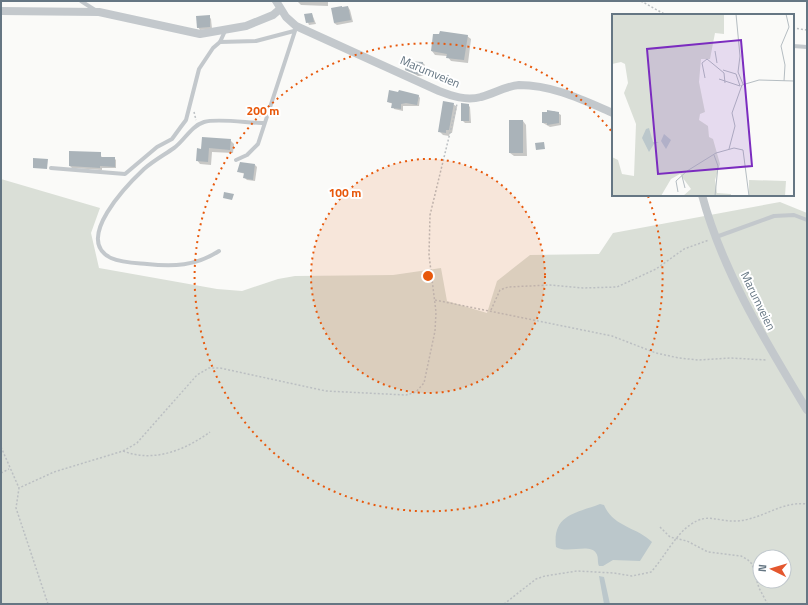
<svg xmlns="http://www.w3.org/2000/svg" width="808" height="605" font-family="'Titillium Web',sans-serif">
	<style>
		.green { fill: #dadfd7; fill-rule: evenodd }
		.water { fill: #bbc7cb }
		.shadow { fill: #0003 }
		.building { fill: #aab3b9 }
		.lines { fill: none; stroke-linecap: round; stroke-linejoin: round }
		.path { stroke: #bbbfc2; stroke-width: 1.5; stroke-dasharray: 2 2; stroke-linecap: butt }
		.lane { stroke: #c3c8cc; stroke-width: 4 }
		.street { stroke: #c3c8cc; stroke-width: 8 }
		.ring { fill: none; stroke: #e8590c; stroke-width: 2; stroke-dasharray: 2 4 }
		.labels { text-anchor: middle; stroke-width: 4; stroke-linejoin: round; paint-order: stroke }
		.street-label { font-size: 12px; fill: #657683; stroke: #fff }
		.inset-road { fill: none; stroke: #b5bdc2; stroke-width: 1 }
		.view { fill: #7b2cbf; fill-opacity: 0.15; stroke: #7b2cbf; stroke-width: 2 }
		.inset-edge { fill: none; stroke: #657683; stroke-width: 2 }
		.centre { fill: #e8590c; stroke: #fff; stroke-width: 2 }
		.ring-label { font-size: 12px; text-anchor: middle; font-weight: bold; fill: #e8590c; stroke: #fff; stroke-width: 4; stroke-linejoin: round; paint-order: stroke }
	</style>
	<rect width="100%" height="100%" fill="#fafaf8"/>
	<path class="green" d="M1,179l99,29 -9,25 8,35 118,21 25,2 36,-12 17,-3 98,-1 48,-7 6,33 40,12 10,-32 33,-26 69,-1 14,-21 167,-31 27,11v391h-806zM760,557h24v24h-24z"/>
	<g class="water">
		<path d="M600,504l4,1c9,22 33,22 48,37l-12,19 -27,-1 -10,6h-4c-2,-4 0,-9 -3,-13 -6,-10 -29,1 -40,-6 -4,-33 21,-34 44,-43z"/>
		<path d="M599,576l5,1 6,27h-6z"/>
	</g>
	<g class="shadow">
		<path d="M297,1h31v5l-27,-1z"/>
		<path d="M348,7l2,3 3,12 -16,3 -3,-2 9,-15z"/>
		<path d="M312,14l4,10 -7,1 -4,-10z"/>
		<path d="M209,16l2,3 1,10 -12,1 -2,-3z"/>
		<path d="M467,36l4,3 -3,24 -17,-2 -4,-5 -12,-1 -3,-4z"/>
		<path d="M423,63l2,2 -1,11h-6l-11,-7z"/>
		<path d="M399,93l19,2 2,3 -1,8h-16v5l-9,-2 -1,-5 -5,-2z"/>
		<path d="M453,104l4,3 -5,26h-2l-1,3 -6,-1 -4,-4z"/>
		<path d="M468,105l2,2 1,16h-6l-3,-3z"/>
		<path d="M548,111h6l7,4v10l-11,2 -7,-4z"/>
		<path d="M523,121l3,4 1,31h-13l-4,-3z"/>
		<path d="M230,140l4,4 -1,9 -21,-1 -1,13 -11,-1 -3,-4 5,-10z"/>
		<path d="M100,153l2,5h12l2,2v8h-14v2l-30,-2 -2,-2z"/>
		<path d="M255,165l2,2 -2,14 -8,-1 -3,-3 1,-3 -6,-2z"/>
	</g>
	<g class="building">
		<path d="M342,6v1l6,-1 3,14 -17,3 -3,-15z"/>
		<path d="M312,13l2,9 -8,1 -2,-9z"/>
		<path d="M210,15v12l-13,1 -1,-12z"/>
		<path d="M440,31l28,4 -4,25 -18,-2 1,-4 -16,-3 2,-17h6z"/>
		<path d="M406,61l17,1v13l-8,-1 -10,-4z"/>
		<path d="M389,90l9,2 1,-2 20,5 -2,10 -11,-2 -5,1v5l-10,-1 1,-5 -5,-1z"/>
		<path d="M443,101l11,2 -5,27h-3v3l-8,-1z"/>
		<path d="M461,103l8,1v17h-8z"/>
		<path d="M547,110l12,2v11l-12,2v-2h-5v-11h5z"/>
		<rect x="509" y="120" width="14" height="33"/>
		<path d="M202,137l29,2 -1,11 -21,-2 -1,14 -12,-1 1,-13 4,1z"/>
		<path d="M544,142l1,7 -9,1 -1,-7z"/>
		<path d="M69,151l32,1v5h14v10l-15,-1v2l-31,-2z"/>
		<path d="M33,158l15,1 -1,10 -14,-1z"/>
		<path d="M240,162l15,2 -2,16 -10,-2 1,-5 -7,-1z"/>
		<path d="M224,192l10,2 -2,6 -9,-2z"/>
	</g>
	<g class="lines">
		<g class="path">
			<path d="M641,1l25,14"/>
			<path d="M793,28l14,2"/>
			<path d="M194,112l2,8"/>
			<path d="M435,300l177,36 44,17 23,5 19,2 32,-2 37,2"/>
			<path d="M491,310l9,-20 8,-3 42,-2 33,3 34,-1 39,-18 28,-20 25,-9"/>
			<path d="M1,447l18,41"/>
			<path d="M123,451c31,12 62,-1 87,-19"/>
			<path d="M1,473l8,-4"/>
			<path d="M660,527l10,10 17,4 21,11 33,4 7,4 4,4 7,24 8,15"/>
			<path d="M48,604l-32,-96 3,-20 35,-16 69,-21 14,-8 60,-68 12,-7h11l106,23 80,4 10,-3 8,-9 11,-52 1,-19 -7,-57 1,-40 27,-111"/>
			<path d="M504,604l32,-25 9,-3 32,-5 37,2 18,3 19,-4c12,-13 25,-38 39,-47 18,-13 27,-3 46,-4 26,-1 44,-20 71,-17"/>
		</g>
		<g class="lane">
			<path d="M81,1l14,9"/>
			<path d="M220,42l5,-11"/>
			<path d="M793,46l14,1"/>
			<path d="M236,160l11,-5 11,-11 37,-113"/>
			<path d="M51,168l74,6 32,-27 15,-8 8,-11 6,-8 13,-51 14,-21 7,-6 36,-1 38,-10"/>
			<path d="M716,237l58,-21 20,-1 13,5"/>
			<path d="M219,251c-23,15 -46,16 -72,13 -12,-1 -25,-1 -36,-6 -38,-18 17,-74 33,-89 9,-8 20,-14 30,-21 10,-7 17,-22 30,-26 13,-4 45,1 60,1"/>
		</g>
		<g class="street">
			<path d="M276,1l10,16 10,9 143,65c13,5 27,10 42,6 13,-3 24,-11 38,-12 34,0 64,15 94,28"/>
			<path d="M1,11l98,1 101,22 46,-8 27,-11 7,-6"/>
			<path d="M702,195c21,78 64,147 105,215"/>
		</g>
	</g>
	<circle cx="428" cy="276" r="117" fill="#e8590c" fill-opacity=".12"/>
	<g class="ring">
		<circle cx="428" cy="276" r="117"/>
		<path d="M648 196A234 234 0 1 1 612 132"/>
	</g>
	<g class="labels">
		<g class="street-label">
			<text transform="translate(430 72) rotate(23)" y="4">Marumveien</text>
			<text transform="translate(758 301) rotate(64)" y="4">Marumveien</text>
		</g>
	</g>
	<g transform="translate(612 14)">
		<rect width="182" height="182" fill="#fafaf8"/>
		<path d="M0,0h112v20l-9,-1 -5,26h-9l-2,23 6,30 -5,2 -1,6 9,6 1,11 4,2 7,25 -5,16 2,13 14,1v2h-48l8,-7 -11,-15 -9,5 -10,17h-49v-39l6,3 4,14 12,2 2,-52 -12,-31 4,-10 -3,-19 -4,-2 -9,2zM137,166l37,1 -1,15h-36z" fill="#dadfd7"/>
		<path d="M37,114l4,14h6l-5,2 -5,8 -7,-14 4,-9zM52,120l7,6 -5,9 -5,-8z" fill="#bbc7cb"/>
		<path class="inset-road" d="M124,0l4,42 -2,16 5,12M103,37l2,12M111,56l13,4 4,12M93,64l-3,-15 5,-4 17,14 1,10M107,65l21,7M172,67l1,-16 -4,-19 8,-19 -3,-13M117,135l6,-23 -3,-13 10,-28 17,-5 35,1M102,141l4,11 -3,30M70,162l3,12M66,178l-2,-11 11,-10 29,-18 18,-5 9,2 6,46"/>
		<path class="view" d="M129,26l11,126 -94,8 -11,-125z"/>
		<rect width="182" height="182" class="inset-edge"/>
	</g>
	<circle cx="428" cy="276" r="6" class="centre"/>
	<g class="ring-label">
		<text x="263" y="115">200 m</text>
		<text x="345" y="197">100 m</text>
	</g>
	<rect width="808" height="605" fill="none" stroke="#657683" stroke-width="4"/>
	<g transform="translate(772 569) rotate(275)"><circle r="19" fill="#ffffff" stroke="#c1c8cd"/>
	<path d="M0-3L7 15L0 10L-7 15Z" fill="#e4572e"/>
	<text y="-6" font-size="11" font-weight="bold" text-anchor="middle" fill="#657683">N</text>
	</g>
</svg>
